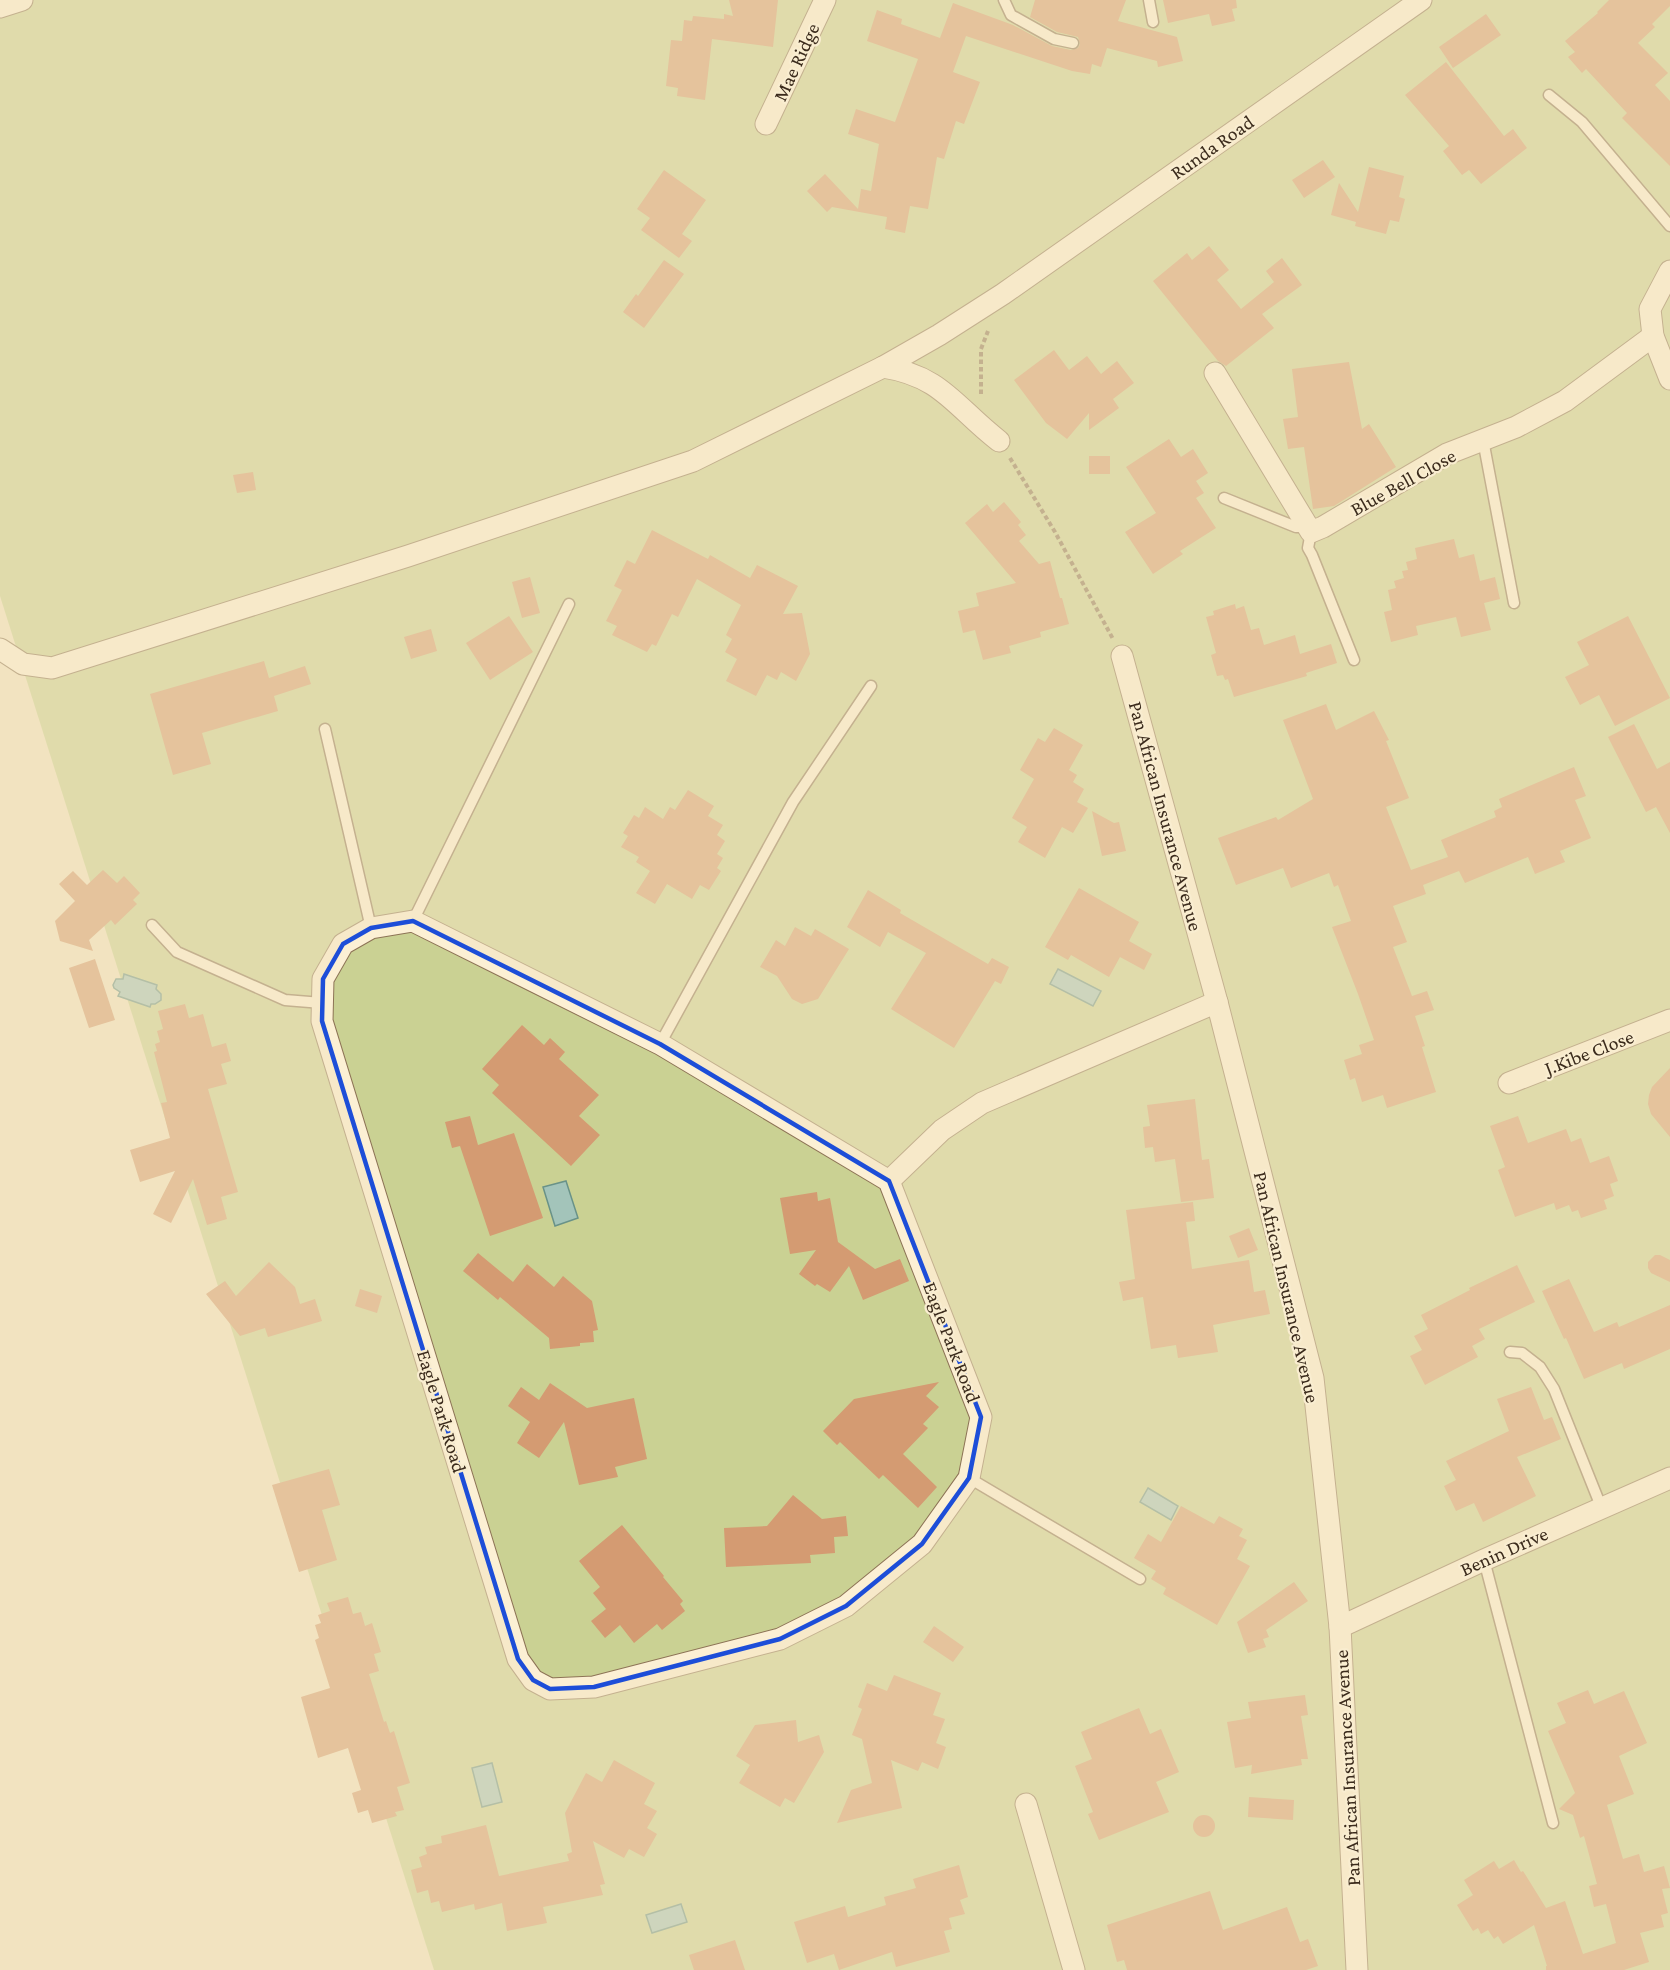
<svg xmlns="http://www.w3.org/2000/svg" width="1670" height="1970" font-family="'Crimson Pro',serif">
	<style>
		.green { fill: #cad193 }
		.water { fill: #a3c4ba; stroke: #699288; stroke-width: 1.5 }
		.building { fill: #d49b72 }
		.lines { fill: none; stroke-linecap: round; stroke-linejoin: round }
		.lane-casing { stroke: #8d7356; stroke-width: 13 }
		.street-casing { stroke: #8d7356; stroke-width: 23 }
		.path { stroke: #8d7356; stroke-width: 4; stroke-dasharray: 4.5 3; stroke-linecap: butt }
		.lane { stroke: #fcf0d4; stroke-width: 10 }
		.street { stroke: #fcf0d4; stroke-width: 21 }
		.marked { fill: none; stroke: #1d4ed8; stroke-width: 4.5; stroke-linejoin: round }
		.labels { text-anchor: middle; stroke-width: 4.5; stroke-linejoin: round; paint-order: stroke }
		.street-label { font-size: 20px; fill: #3b2b1c; stroke: #f9edd0 }
	</style>
	<rect width="100%" height="100%" fill="#f2e3c0"/>
	<path class="green" d="M0,0h1670v1970h-1236l-434,-1374z"/>
	<g class="water">
		<path d="M1058,969l43,22 -8,15 -43,-22z"/>
		<path d="M124,974l33,11 -1,4 5,5v6l-6,4h-4l-1,3 -32,-11 2,-4 -6,-4 -1,-3 3,-6h7z"/>
		<path d="M566,1181l12,37 -23,8 -12,-39z"/>
		<path d="M1148,1488l30,18 -7,14 -31,-18z"/>
		<path d="M492,1763l10,39 -20,5 -10,-39z"/>
		<path d="M681,1904l6,18 -35,11 -6,-18z"/>
	</g>
	<g class="building">
		<path d="M729,0h49l-5,47 -61,-8 -7,61 -28,-4 1,-8 -12,-2 5,-46 11,1 2,-21 8,1 1,-5 31,3v-5l9,2z"/>
		<path d="M1035,0h91l-8,21 59,16 6,24 -25,6 -1,-6 -50,-13 -6,19 -9,-3 -2,10 -18,-3 -106,-35 -13,36 27,10 -16,42 -8,-3 -12,38 -7,-2 -9,52 -18,-3 -5,27 -20,-4 2,-12 -55,-10 -5,5 -20,-21 18,-17 33,35 3,-20 10,2 8,-47 -31,-10 8,-25 39,13 23,-63 -51,-18 10,-31 25,9 -1,5 39,14 13,-35 60,22 39,21 19,4 7,-2 2,-4 -2,-7 -21,-5 -27,-15z"/>
		<path d="M1163,0h73l1,8 -5,1 3,12 -23,5 -3,-12 -41,9z"/>
		<path d="M1609,0h61v6l-18,18 3,3 -17,16 30,30 -13,12 15,16v65l-48,-48 5,-5 -41,-44 -4,4 -14,-16 7,-5 -10,-11 33,-28 -1,-1z"/>
		<path d="M1486,14l15,21 -48,33 -14,-21z"/>
		<path d="M1446,62l58,74 9,-7 14,19 -46,36 -12,-14 -7,5 -19,-24 6,-5 -44,-51z"/>
		<path d="M1323,160l12,17 -31,21 -12,-18z"/>
		<path d="M1369,167l35,9 -5,21 6,2 -6,23 -9,-2 -4,14 -31,-8 1,-4 -25,-7 8,-32 19,29z"/>
		<path d="M664,170l42,30 -24,34 10,7 -13,17 -38,-28 9,-12 -13,-9z"/>
		<path d="M1209,246l20,24 -12,10 24,29 33,-27 -8,-11 16,-13 20,27 -40,29 12,14 -48,38 -8,-5 -65,-80 34,-28 5,7z"/>
		<path d="M664,260l20,14 -40,54 -21,-16 13,-18 2,2z"/>
		<path d="M1054,350l15,20 18,-14 14,18 16,-13 17,22 -21,16 6,9 -30,22v-17l-22,26 -21,-16 -32,-43z"/>
		<path d="M1349,362l13,67 7,-5 27,43 -62,39 -21,3 -9,-62 -16,2 -5,-30 15,-2 -6,-48z"/>
		<path d="M1169,439l12,18 12,-8 15,24 -12,8 8,12 -8,5 20,30 -36,23 3,3 -30,20 -28,-42 31,-19 -30,-46z"/>
		<rect x="1089" y="456" width="21" height="18"/>
		<path d="M253,472l3,18 -19,3 -4,-18z"/>
		<path d="M1004,502l17,20 -3,3 8,10 -7,6 20,23 11,-3 10,37h2l7,26 -29,8 1,5 -32,9 2,7 -28,7 -8,-30 -12,3 -5,-22 21,-5 -3,-13 40,-10 -51,-60 22,-19 6,8z"/>
		<path d="M652,530l56,29 2,-4 40,23 7,-13 41,21 -15,28 19,-1 8,41 -14,27 -15,-9 -4,8 -10,-5 -11,21 -30,-15 11,-22 -12,-7 7,-13 -6,-4 15,-30 -44,-26 -19,38 -6,-3 -16,32 -4,-2 -5,8 -35,-17 5,-9 -11,-5 16,-31 -8,-4 13,-26 8,4z"/>
		<path d="M1454,539l5,19 15,-4 6,27 15,-4 5,22 -16,4 7,27 -30,7 -5,-20 -40,9 2,9 -27,7 -7,-30 8,-2 -4,-20 8,-2 -2,-7 10,-3 -2,-7 6,-1 -2,-8 11,-3 -2,-11z"/>
		<path d="M530,577l10,36 -18,5 -10,-36z"/>
		<path d="M1235,604l1,5 8,-3 7,24 8,-2 5,17 31,-10 5,19 31,-10 6,19 -31,10 1,3 -73,21 -6,-18 -3,1 -2,-5 -6,1 -6,-21 5,-2 -10,-36 8,-2 -1,-4z"/>
		<path d="M509,616l24,36 -43,28 -24,-37z"/>
		<path d="M1628,616l42,82 -55,28 -16,-31 -19,10 -15,-28 24,-12 -12,-23z"/>
		<path d="M431,629l6,22 -26,8 -7,-22z"/>
		<path d="M264,661l5,17 36,-12 6,18 -37,12 4,15 -76,22 9,31 -38,11 -23,-81z"/>
		<path d="M1326,704l10,26 38,-19 15,29 -3,1 23,57 -23,9 25,63 37,-13 -7,-17 55,-23 -2,-6 8,-4 -3,-8 75,-32 12,29 -11,4 16,38 -31,13 5,11 -30,12 -7,-17 -63,26 -6,-12 -36,14 3,9 -33,12 14,36 -14,5 19,49 15,-5 7,19 -19,6 10,30 -3,1 14,45 -49,16 -4,-13 -21,7 -7,-24 -5,2 -6,-20 18,-6 -3,-9 15,-5 -16,-46 -26,-67 19,-6 -13,-36 -4,2 -5,-14 -38,15 -8,-20 -47,17 -18,-47 58,-21 2,3 35,-21 -30,-79z"/>
		<path d="M1634,724l23,45 13,-7v71l-14,-26 -10,5 -38,-75z"/>
		<path d="M1054,728l29,17 -14,25 8,5 -4,7 11,7 -7,13 11,6 -15,25 -11,-6 -17,31 -27,-16 9,-15 -15,-9 22,-39 -14,-9 18,-32 7,4z"/>
		<path d="M688,790l26,16 -6,10 15,9 -6,10 8,6 -8,13 6,4 -6,10 4,3 -12,19 -9,-5 -8,14 -25,-15 -12,20 -19,-11 14,-22 -14,-9 3,-5 -18,-10 7,-11 -5,-3 11,-18 5,3 6,-11 18,12 7,-12 5,3z"/>
		<path d="M1092,811l22,12 5,-1 7,29 -24,5z"/>
		<path d="M103,870l14,13 7,-7 16,17 -7,7 4,4 -22,21 -4,-5 -22,20 4,11 -33,-10 -5,-20 20,-20 -16,-17 14,-13 14,14z"/>
		<path d="M1079,888l60,34 -10,19 23,13 -8,16 -24,-13 -11,20 -38,-22 -3,5 -23,-13z"/>
		<path d="M868,890l33,20 -1,3 88,51 4,-6 17,9 -8,17 -6,-3 -41,67 -63,-39 35,-56 -38,-21 -8,15 -33,-20z"/>
		<path d="M795,927l16,9 4,-7 34,20 -31,50 -16,5 -10,-5 -15,-23 -17,-9 16,-27 9,6z"/>
		<path d="M95,959l20,61 -26,8 -20,-60z"/>
		<path d="M185,1004l4,14 14,-4 9,33 14,-4 5,18 -10,3 6,20 -19,5 30,103 -17,5 6,22 -20,6 -14,-46 -22,44 -18,-9 22,-43 -35,11 -10,-32 40,-12 -9,-35 6,-1 -13,-50 3,-1 -2,-7 5,-2 -3,-11 6,-2 -5,-18z"/>
		<path d="M522,1025l22,20 6,-7 15,14 -6,7 40,36 -20,21 21,19 -29,31 -79,-73 7,-8 -17,-16z"/>
		<path d="M1670,1068v69l-19,-23 -3,-10 1,-9 3,-8z"/>
		<path d="M1195,1099l7,61 7,-1 5,39 -33,4 -6,-43 -20,3 -2,-15 -8,1 -2,-21 7,-1 -3,-21z"/>
		<path d="M470,1116l8,29 36,-12 29,85 -53,18 -30,-90 -8,2 -7,-26z"/>
		<path d="M1518,1116l10,27 38,-14 5,13 10,-4 9,25 19,-7 9,25 -8,3 4,12 -10,4 3,9 -26,9 -3,-8 -6,2 -3,-7 -13,5 -2,-7 -39,14 -17,-47 7,-3 -15,-41z"/>
		<path d="M817,1192l1,9 12,-3 8,44 37,27 25,-10 9,22 -46,19 -14,-34 -19,26 -13,-8 -2,2 -16,-12 17,-24 -26,4 -10,-56z"/>
		<path d="M1193,1202l2,19 -9,1 6,47 57,-9 5,32 11,-2 5,24 -57,11 5,27 -40,6 -2,-13 -25,4 -8,-52 -20,4 -4,-19 16,-3 -9,-69z"/>
		<path d="M1249,1228l9,22 -20,8 -9,-22z"/>
		<path d="M478,1253l35,29 14,-18 27,23 9,-11 29,25 6,29 -5,1 1,11 -14,1v3l-30,3 -1,-11 -49,-41 -2,3 -35,-29z"/>
		<path d="M1655,1255h5l10,5v22l-19,-9 -3,-5v-6z"/>
		<path d="M269,1262l26,25 5,17 15,-5 7,22 -54,16 -3,-9 -25,8 -34,-42 19,-13 11,15z"/>
		<path d="M1517,1265l18,37 -56,27 6,10 -13,7 6,11 -53,28 -15,-29 12,-6 -8,-14 14,-7 -7,-14 49,-25 -1,-2z"/>
		<path d="M1569,1279l25,53 23,-10 2,5 51,-22v44l-46,20 -2,-6 -38,16 -18,-41 -2,1 -22,-48z"/>
		<path d="M360,1289l22,7 -5,17 -22,-7z"/>
		<path d="M939,1382l-13,14 13,11 -16,17 5,4 -25,26 34,33 -19,21 -35,-33 -4,4 -39,-37 -3,3 -14,-14 31,-32z"/>
		<path d="M550,1383l37,25 47,-10 13,61 -32,8 3,10 -39,8 -15,-63 -25,36 -22,-15 13,-21 -22,-16 13,-19 18,13z"/>
		<path d="M1531,1387l13,33 8,-3 9,22 -44,18 19,39 -53,26 -9,-19 -18,8 -12,-25 12,-6 -10,-19 63,-30 -12,-32z"/>
		<path d="M329,1469l11,36 -18,5 15,50 -38,12 -27,-87z"/>
		<path d="M793,1495l29,24 24,-3 2,20 -14,1 1,16 -25,2 1,8 -85,4 -2,-39 43,-2z"/>
		<path d="M1181,1506l33,18 5,-8 24,13 -4,7 8,4 -10,19 13,7 -33,59 -54,-31 3,-6 -15,-9 5,-8 -22,-13 14,-24 13,8z"/>
		<path d="M622,1525l42,51 -1,1 20,24 -3,3 5,7 -23,19 -5,-6 -23,19 -14,-18 -15,13 -14,-17 15,-12 -13,-16 7,-6 -21,-26z"/>
		<path d="M1294,1582l14,19 -42,29 3,7 -6,2 3,8 -18,6 -11,-31z"/>
		<path d="M348,1597l5,17 8,-2 4,14 7,-3 9,29 -7,2 5,17 -10,3 15,48 2,-1 4,12 4,-2 16,52 -13,4 7,23 -9,2 2,4 -25,7 -4,-13 -10,3 -6,-20 9,-3 -13,-42 -30,10 -17,-61 29,-9 -15,-48 4,-2 -4,-13 6,-2 -3,-8 12,-4 -3,-8z"/>
		<path d="M934,1626l30,21 -11,15 -30,-20z"/>
		<path d="M894,1675l47,18 -8,22 12,4 -9,24 10,4 -8,22 -16,-7 -4,9 -27,-11 11,48 -65,15 14,-33 21,-7 -10,-44 -10,-4 10,-26 -4,-2 9,-24 20,8z"/>
		<path d="M1588,1690l6,14 30,-13 23,52 -28,13 15,38 -27,11 16,54 16,-5 5,18 20,-6 6,22 -8,1 6,24 -7,2 3,12 -24,6 9,29 -25,8h-78v-4h1l-13,-41 -31,19 -5,-8 -4,3 -6,-9 -7,4 -3,-6 -5,3 -16,-26 16,-10 -9,-15 30,-19 5,8 15,-9 7,12 2,-1 23,37 19,-7 18,53 33,-11 -10,-39 -12,3 -5,-21 8,-2 -13,-48 -4,2 -7,-23 -14,-6 16,-16 -27,-62 18,-8 -9,-20z"/>
		<path d="M1305,1695l3,20 -7,1 7,43h-7l1,6 -51,9 1,-9 -17,3 -8,-46 24,-4 -3,-16z"/>
		<path d="M1139,1708l11,26 11,-5 18,43 -23,10 13,30 -70,28 -11,-26 5,-2 -18,-46 17,-7 -11,-27z"/>
		<path d="M796,1720l2,22 21,-7 5,17 -30,51 -9,-5 -5,9 -41,-24 11,-18 -14,-9 19,-31z"/>
		<path d="M614,1760l41,23 -11,21 13,7 -10,17 10,6 -13,23 -15,-8 -5,9 -31,-17 12,43 -5,1 3,10 -60,12 4,16 -40,8 -5,-28 -27,7 -1,-6 -32,8 -3,-11 -8,2 -3,-13 -11,3 -6,-23 11,-3 -3,-10 8,-3 -2,-7 17,-4 -1,-7 45,-11 13,51 70,-15 -2,-7 5,-2 -7,-39 21,-40 16,9z"/>
		<path d="M1249,1797l45,3 -1,20 -45,-3z"/>
		<circle cx="1204" cy="1826" r="11"/>
		<path d="M959,1865l9,32 -8,3 5,14 -16,4 3,11 -8,2 6,21 -54,15 -4,-15 -53,18 -5,-16 -27,9 -13,-41 51,-16 3,11 38,-12 -2,-8 32,-9 -3,-9z"/>
		<path d="M1210,1891l13,39 64,-23 13,35 8,-3 10,27 -12,4h-179l-3,-10 -7,2 -10,-37z"/>
		<path d="M735,1940l10,30h-51l-5,-15z"/>
	</g>
	<g class="lines">
		<defs>
			<g id="lane">
				<path d="M1004,0l7,15 43,24 19,4"/>
				<path d="M1149,0l4,22"/>
				<path d="M1549,95l33,27 88,104"/>
				<path d="M1483,440l31,163"/>
				<path d="M1224,498l72,29h9l6,5 -3,16 4,7 42,105"/>
				<path d="M325,729l46,199"/>
				<path d="M413,921l156,-317"/>
				<path d="M152,925l25,27 108,48 37,3"/>
				<path d="M660,1044l133,-242 78,-116"/>
				<path d="M1510,1352l12,1 18,14 14,22 48,120"/>
				<path d="M969,1478l171,101"/>
				<path d="M1484,1560l69,263"/>
			</g>
			<g id="street">
				<path d="M0,7l22,-7"/>
				<path d="M766,124l59,-124"/>
				<path d="M1670,271l-20,38 3,27 17,43"/>
				<path d="M883,367c59,9 72,40 116,74"/>
				<path d="M1215,373l96,159 12,-5 124,-73 69,-27 49,-26 88,-65"/>
				<path d="M0,649l23,15 29,4 356,-112 285,-95 190,-94 56,-32 64,-41 418,-294"/>
				<path d="M1122,656l95,346 96,376 27,249 17,343"/>
				<path d="M413,921l247,123 229,137 92,236 -12,61 -47,66 -76,62 -66,33 -186,48 -44,2 -17,-9 -15,-21 -196,-638 1,-42 20,-35 28,-16z"/>
				<path d="M1509,1083l161,-63"/>
				<path d="M889,1181l53,-51 40,-27 235,-101"/>
				<path d="M1340,1627l144,-67 186,-82"/>
				<path d="M1026,1804l48,166"/>
			</g>
		</defs>
		<use href="#lane" class="lane-casing"/>
		<use href="#street" class="street-casing"/>
		<g class="path">
			<path d="M981,394v-45l7,-18"/>
			<path d="M1010,458l45,74 58,107"/>
		</g>
		<use href="#lane" class="lane"/>
		<use href="#street" class="street"/>
	</g>
	<path d="M0 0H1670V1970H0ZM413,921l247,123 229,137 92,236 -12,61 -47,66 -76,62 -66,33 -186,48 -44,2 -17,-9 -15,-21 -196,-638 1,-42 20,-35 28,-16z" fill="#f2e3c0" fill-opacity=".55" fill-rule="evenodd"/>
	<path class="marked" d="M413,921l247,123 229,137 92,236 -12,61 -47,66 -76,62 -66,33 -186,48 -44,2 -17,-9 -15,-21 -196,-638 1,-42 20,-35 28,-16z"/>
	<g class="labels">
		<g class="street-label">
			<text transform="translate(796 62) rotate(-65)" y="7">Mae Ridge</text>
			<text transform="translate(1212 147) rotate(-35)" y="7">Runda Road</text>
			<text transform="translate(1403 482) rotate(-29)" y="7">Blue Bell Close</text>
			<text transform="translate(1166 816) rotate(75)" y="7">Pan African Insurance Avenue</text>
			<text transform="translate(1589 1052) rotate(-21)" y="7">J.Kibe Close</text>
			<text transform="translate(1287 1287) rotate(77)" y="7">Pan African Insurance Avenue</text>
			<text transform="translate(952 1342) rotate(69)" y="7">Eagle Park Road</text>
			<text transform="translate(442 1411) rotate(73)" y="7">Eagle Park Road</text>
			<text transform="translate(1504 1551) rotate(-24)" y="7">Benin Drive</text>
			<text transform="translate(1347 1768) rotate(-93)" y="7">Pan African Insurance Avenue</text>
		</g>
	</g>
</svg>
